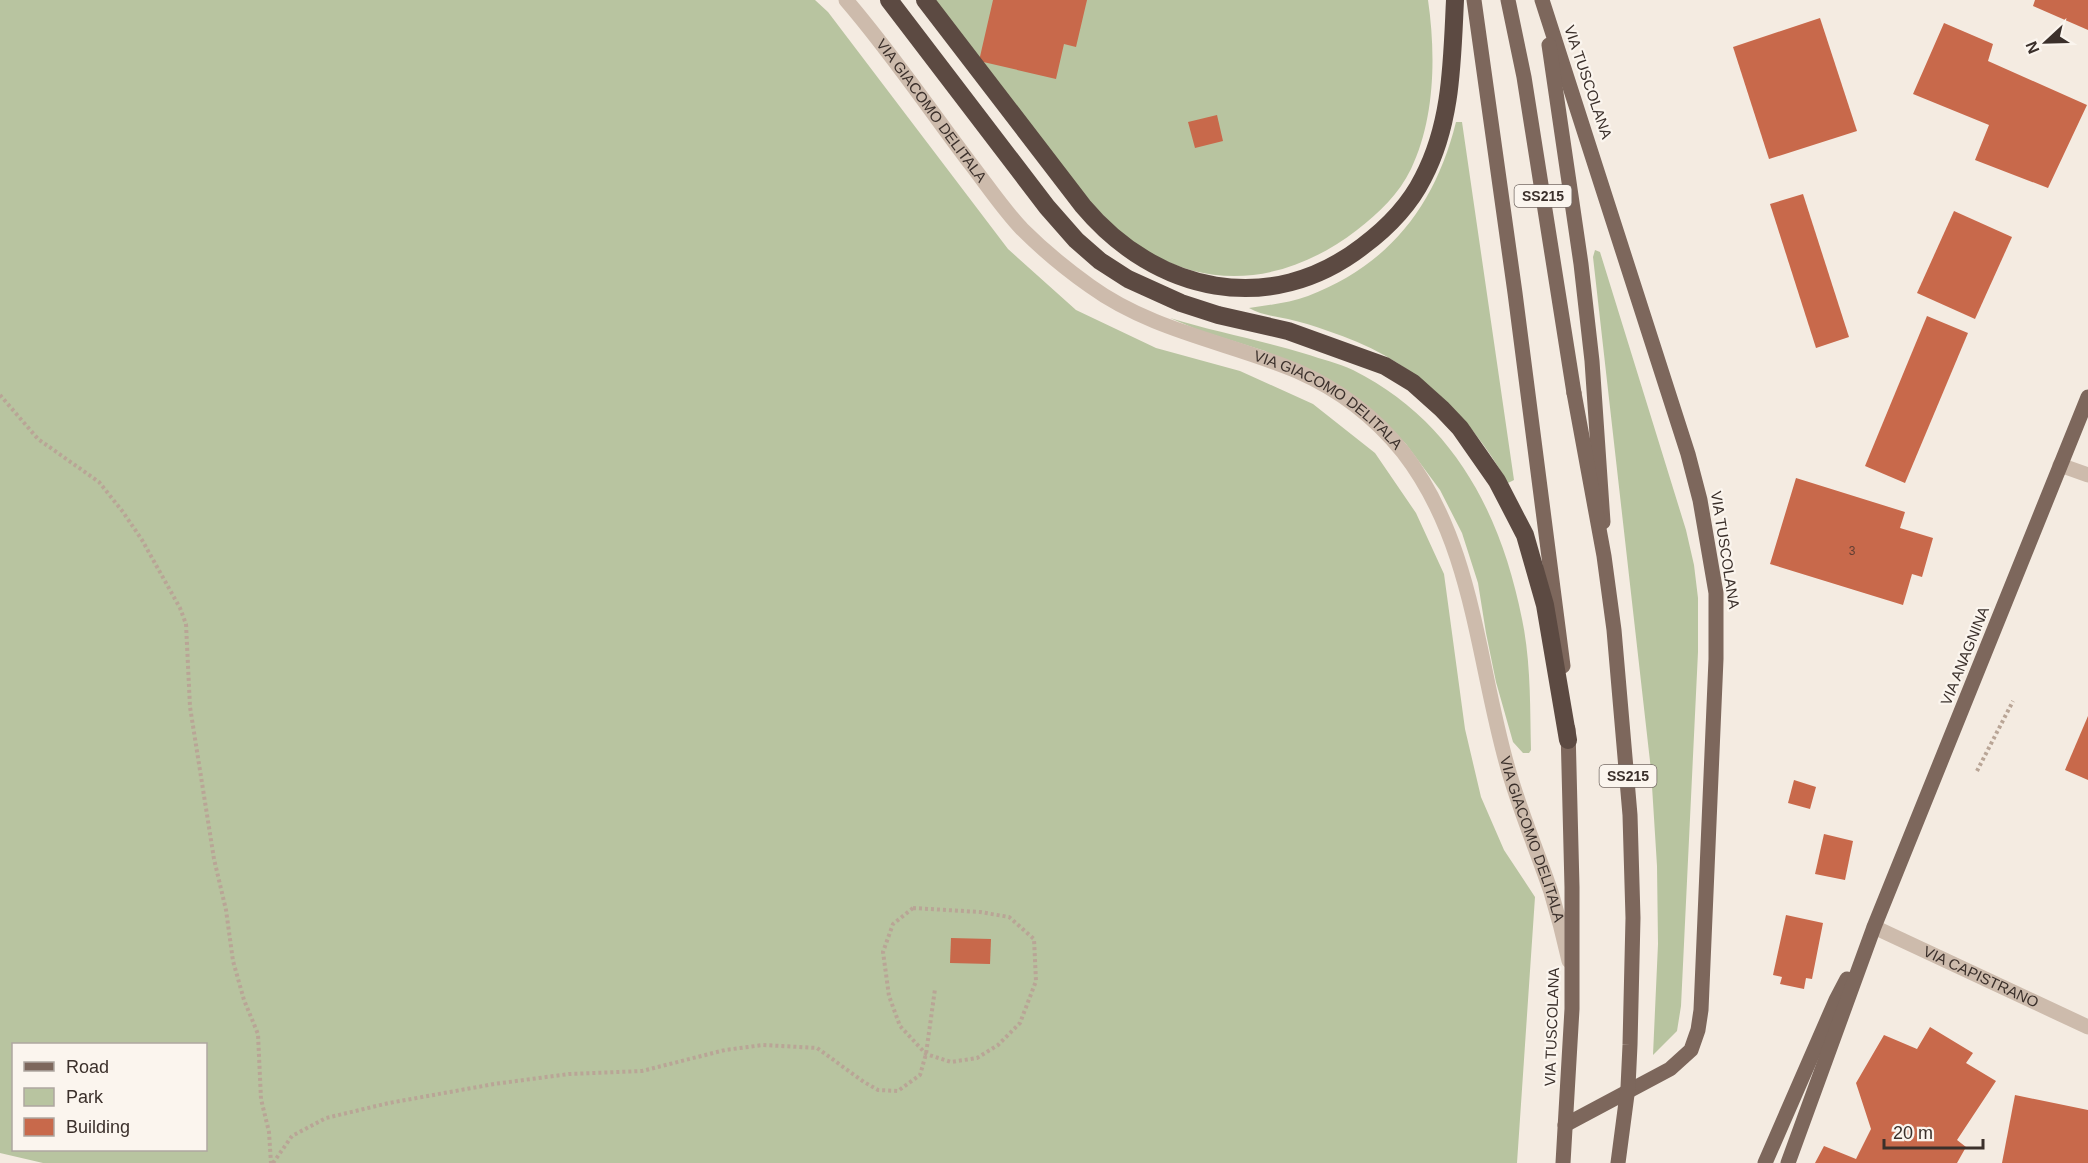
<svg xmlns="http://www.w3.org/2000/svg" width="2088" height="1163" font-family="Helvetica,sans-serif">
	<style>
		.green { fill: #b8c4a0; fill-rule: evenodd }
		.building { fill: #c8694b }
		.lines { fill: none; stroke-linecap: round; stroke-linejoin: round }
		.path { stroke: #b9a596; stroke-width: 4; stroke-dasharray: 3 3; stroke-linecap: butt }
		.minor { stroke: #cdbbac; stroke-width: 15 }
		.major { stroke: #7d675c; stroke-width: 15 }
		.highway { stroke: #5c4a42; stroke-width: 18 }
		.major-bridge { stroke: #7d675c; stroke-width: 15 }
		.labels { text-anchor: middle; stroke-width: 4.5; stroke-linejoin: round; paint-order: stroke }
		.number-label { font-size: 12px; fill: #5e3e33 }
		.shield { fill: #fbf5ee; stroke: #756b66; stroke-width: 1.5 }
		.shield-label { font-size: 14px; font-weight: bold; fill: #3b302b }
		.street-label { font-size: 15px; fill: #3b302b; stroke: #fbf5ee }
	</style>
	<rect width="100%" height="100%" fill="#f4ebe1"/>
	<g class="green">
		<path d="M0,0h815l13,12 180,237 68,61 80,38 84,23 73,33 62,49 41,60 28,61 21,155 16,68 23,53 31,47 -18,266h-1474l-43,-10zM14,1044h192v106h-192z"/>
		<path d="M931,0h497c8,55 7,119 -17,169 -12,25 -32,44 -54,61 -65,50 -143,64 -215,18 -40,-26 -67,-66 -96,-102 -38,-49 -77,-97 -115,-146z"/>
		<path d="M1456,122h6l52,358 -6,3c-42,-74 -99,-126 -180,-152 -13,-5 -27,-9 -40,-12 -14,-3 -27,-4 -39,-11 19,-3 40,-5 59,-12 81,-31 127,-90 148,-174z"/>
		<path d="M1595,250l5,2 86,278 8,35 4,33v54l-17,354 -4,25 -24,24 5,-111 -1,-78 -6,-96 -58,-513z"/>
		<path d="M1170,318c45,14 91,22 136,36 15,5 32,9 47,16 100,50 148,143 169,249 9,43 8,88 9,131l-2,3h-6l-10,-11 -17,-60 -10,-49 -8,-50 -16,-50 -22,-43 -34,-46 -21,-22 -120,-71 -67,-21z"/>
	</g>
	<g class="building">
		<path d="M993,0h94l-11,47 -12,-3 -8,35 -77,-18z"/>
		<path d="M2035,0h53v30l-55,-24z"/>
		<path d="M1820,18l37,113 -88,28 -36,-112z"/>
		<path d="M1944,23l49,21 -5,17 99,44 -39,83 -73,-28 14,-35 -76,-31z"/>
		<path d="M1217,115l6,26 -28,7 -7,-26z"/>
		<path d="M1803,194l46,143 -33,11 -46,-144z"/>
		<path d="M1954,211l58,26 -37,82 -58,-26z"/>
		<path d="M1927,316l41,17 -63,150 -40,-17z"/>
		<path d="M1796,478l109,34 -5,16 33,10 -11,39 -10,-3 -9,31 -133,-41z"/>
		<path d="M2088,716v64l-23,-10z"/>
		<path d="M1794,780l22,7 -6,22 -22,-6z"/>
		<path d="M1824,834l29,7 -8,39 -30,-6z"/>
		<path d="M1786,915l37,8 -11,56 -6,-1 -2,11 -24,-5 2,-7 -9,-2z"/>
		<path d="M951,938l40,1 -1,25 -40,-1z"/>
		<path d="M1930,1027l43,26 -7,10 30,18 -39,59 9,7 -9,16h-142l9,-17 32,13 15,-30 -15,-46 28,-48 33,14z"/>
		<path d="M2015,1095l73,15v53h-86z"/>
	</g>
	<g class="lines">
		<g class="path">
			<path d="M0,395l38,44 61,43 24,30 19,28 38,68 6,16 4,83 24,152 12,51 7,51 11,39 14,34 3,65 8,33 2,31"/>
			<path d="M1977,771l36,-70"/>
			<path d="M913,908l67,4 29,5 25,22 2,42 -16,42 -22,22 -21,13 -26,4 -25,-8 -26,-28 -11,-30 -6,-44 10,-28z"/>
			<path d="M273,1163l19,-27 34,-18 63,-15 105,-19 75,-10 73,-3 83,-21 38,-5 54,3 47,34 14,8 20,1 22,-16 6,-21 9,-65"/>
		</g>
		<g class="minor">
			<path id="s1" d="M846,0c45,52 83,109 124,163 17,22 33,46 52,66 21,21 44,40 68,57 62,45 138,56 207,85 41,18 78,46 106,81 70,90 74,207 104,313 12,44 30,85 44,127 7,23 13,46 18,69"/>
			<path d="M2060,465l28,10"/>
			<path id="s2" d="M1874,927l214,100"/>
		</g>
		<g class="major">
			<path d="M1474,0l41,293 48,373"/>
			<path d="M1508,0l16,77 50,316"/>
			<path d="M1542,0l146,454 12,46 16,93v66l-15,351 -3,20 -7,20 -21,19 -105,56"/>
			<path d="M1549,45l32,219 11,97 11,161"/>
			<path d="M1563,1163l9,-154v-122l-4,-158"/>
			<path d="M1765,1163l71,-163 11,-21"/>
			<path d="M1788,1163l86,-236 214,-530"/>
		</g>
		<g class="highway">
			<path d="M889,0l158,207 29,33 24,21 28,18 53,24 37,12 70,16 97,35 28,17 29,26 18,19 37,53 28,54 20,70 23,135"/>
			<path d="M925,0l158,206c73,87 187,112 280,40 24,-18 46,-40 60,-68 29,-55 29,-117 32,-178"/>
		</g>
		<path class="major-bridge" d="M1574,393l30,163 10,74 16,185 3,103 -3,127 -2,42 -10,76"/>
	</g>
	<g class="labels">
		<g class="number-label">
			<text x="1852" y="555">3</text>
		</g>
		<g class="shield">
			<rect x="1514.5" y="185" width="57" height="22" rx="4.5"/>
			<rect x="1599.5" y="765" width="57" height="22" rx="4.5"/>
		</g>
		<g class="shield-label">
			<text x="1543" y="201">SS215</text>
			<text x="1628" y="781">SS215</text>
		</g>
		<g class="street-label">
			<text transform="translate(1588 82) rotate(71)" y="5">VIA TUSCOLANA</text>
			<text dy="5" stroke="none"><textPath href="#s1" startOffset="140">VIA GIACOMO DELITALA</textPath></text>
			<text dy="5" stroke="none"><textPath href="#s1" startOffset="644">VIA GIACOMO DELITALA</textPath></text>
			<text transform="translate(1725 550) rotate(81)" y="5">VIA TUSCOLANA</text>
			<text transform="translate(1965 656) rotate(-68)" y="5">VIA ANAGNINA</text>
			<text dy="5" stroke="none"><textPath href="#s1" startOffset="1148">VIA GIACOMO DELITALA</textPath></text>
			<text dy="5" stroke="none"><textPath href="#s2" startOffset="118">VIA CAPISTRANO</textPath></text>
			<text transform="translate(1552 1027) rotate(-88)" y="5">VIA TUSCOLANA</text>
		</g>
	</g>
	<rect x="12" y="1043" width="195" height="108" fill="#fbf5ee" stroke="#aea6a0" stroke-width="1.5"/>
	<rect x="24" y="1062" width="30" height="9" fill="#7d675c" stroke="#aea6a0" stroke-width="1.5"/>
	<text x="66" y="1073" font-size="18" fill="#3b302b">Road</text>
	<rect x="24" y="1088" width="30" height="18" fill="#b8c4a0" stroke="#aea6a0" stroke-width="1.5"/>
	<text x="66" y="1103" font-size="18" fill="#3b302b">Park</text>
	<rect x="24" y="1118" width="30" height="18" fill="#c8694b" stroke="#aea6a0" stroke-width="1.5"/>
	<text x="66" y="1133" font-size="18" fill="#3b302b">Building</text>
	<g transform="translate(2046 42) rotate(248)" stroke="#fbf5ee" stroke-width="4.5" paint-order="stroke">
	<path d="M0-4.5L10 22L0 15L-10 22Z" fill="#3b302b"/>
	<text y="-9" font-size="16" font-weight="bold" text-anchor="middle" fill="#3b302b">N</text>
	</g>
	<path d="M1884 1139v9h99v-9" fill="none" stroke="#3b302b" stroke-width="3"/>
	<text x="1893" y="1139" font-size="18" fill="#3b302b" stroke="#fbf5ee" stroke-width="4.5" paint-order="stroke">20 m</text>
</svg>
